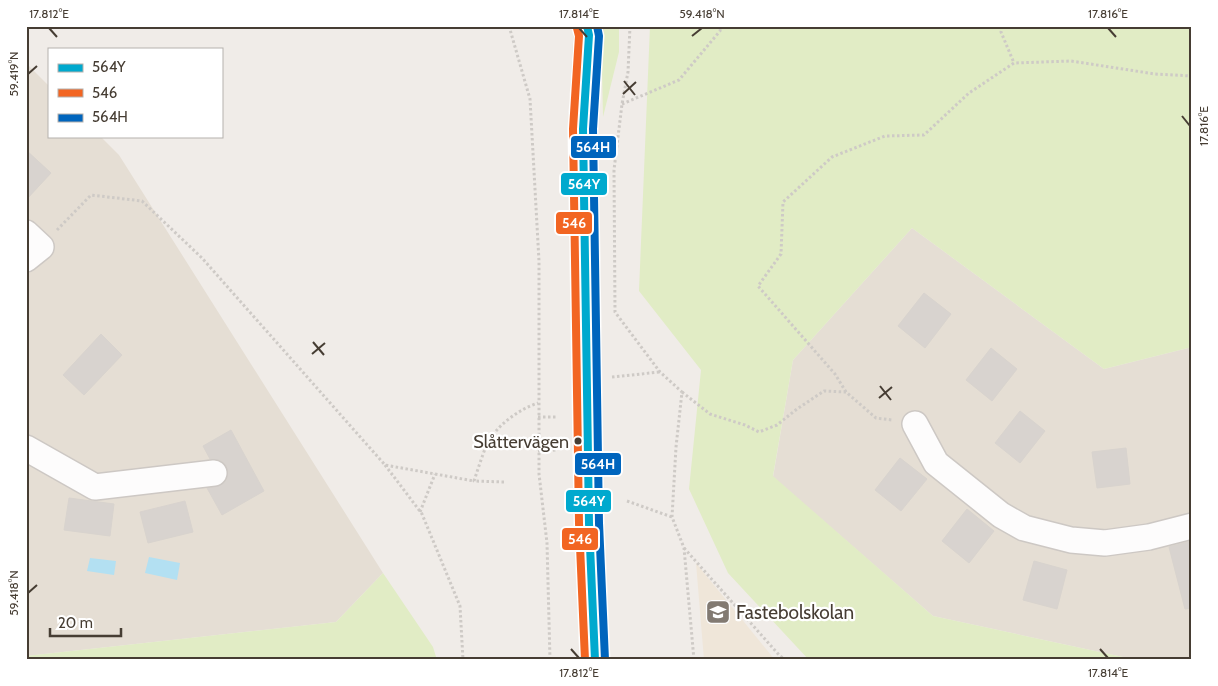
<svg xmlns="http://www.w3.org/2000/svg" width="1218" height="686" font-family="Cabin,sans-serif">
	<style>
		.residential { fill: #e5ded4 }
		.education { fill: #efe6d9 }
		.green { fill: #e1ecc5 }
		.water { fill: #b3e0f2 }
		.building { fill: #d8d3cf; stroke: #d8d3ce }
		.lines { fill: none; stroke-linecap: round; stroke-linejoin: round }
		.minor-casing { stroke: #cdc8c4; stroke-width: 28 }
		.major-casing { stroke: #d4c7b3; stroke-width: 30 }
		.path { stroke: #cecac6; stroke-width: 3; stroke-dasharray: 2.5 2.5; stroke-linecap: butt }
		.minor { stroke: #fdfcfc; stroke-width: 25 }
		.major { stroke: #f1ebe2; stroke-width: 28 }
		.bus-1-casing { stroke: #fff; stroke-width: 11 }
		.bus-2-casing { stroke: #fff; stroke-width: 11 }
		.bus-3-casing { stroke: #fff; stroke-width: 11 }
		.bus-1 { stroke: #00a9ce; stroke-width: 8 }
		.bus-2 { stroke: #f26522; stroke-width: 8 }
		.bus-3 { stroke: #0065bd; stroke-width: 8 }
		.ticks { fill: none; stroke: #463d33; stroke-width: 2 }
		.bus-dot { fill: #463d33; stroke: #fff; stroke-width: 2 }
		.labels { text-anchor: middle; stroke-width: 4.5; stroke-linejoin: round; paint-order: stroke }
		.bus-label { font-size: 18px; fill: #463d33; stroke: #fff; text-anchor: end }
		.poi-label { font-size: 19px; fill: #463d33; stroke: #fff; text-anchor: start }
		.line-badge { stroke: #fff; stroke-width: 2 }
		.badge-label { font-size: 14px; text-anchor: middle; font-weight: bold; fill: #fff }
		.neatline { fill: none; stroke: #463d33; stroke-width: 2 }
		.ticks-label { font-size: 12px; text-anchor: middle; fill: #463d33 }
	</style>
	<rect width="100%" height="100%" fill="#f0ece8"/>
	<g class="residential">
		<path d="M26,63l23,23v50h51l19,19 264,418 -47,49 -310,34z"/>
		<path d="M912,228l192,141 88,-22v312l-55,1 -204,-44 -160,-139 20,-117z"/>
	</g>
	<path class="education" d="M696,563l79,97h-71z"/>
	<g class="green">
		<path d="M601,26h18v26l-16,65z"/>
		<path d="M650,26h542v321l-88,22 -192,-141 -119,132 -20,116 160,140 204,44h-328l-81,-87 -39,-84 12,-119 -62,-79z"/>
		<path d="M383,573l50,74 4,13h-411v-4l310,-34z"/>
	</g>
	<g class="water">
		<path d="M149,557l31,6 -3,17 -32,-7z"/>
		<path d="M90,558l26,3 -2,14 -27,-4z"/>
	</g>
	<g class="building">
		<path d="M26,150l25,23 -25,27z"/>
		<path d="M924,293l27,21 -26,34 -27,-22z"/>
		<path d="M101,334l21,21 -38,40 -21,-20z"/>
		<path d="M991,348l26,21 -25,32 -26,-21z"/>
		<path d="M1020,411l25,20 -25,32 -25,-20z"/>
		<path d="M231,430l33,61 -42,24 -15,-27 16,-4 4,-6 1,-7 -3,-7 -5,-4 -10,-1 -7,-13z"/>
		<path d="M1126,448l4,36 -33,4 -5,-36z"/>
		<path d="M900,458l27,21 -26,32 -26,-21z"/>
		<path d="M69,498l45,6 -4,32 -46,-6z"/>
		<path d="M185,501l8,31 -45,11 -8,-31z"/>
		<path d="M967,509l27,22 -25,32 -27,-22z"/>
		<path d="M1192,541v67l-7,1 -16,-62z"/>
		<path d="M1034,561l33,9 -10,39 -34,-9z"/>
	</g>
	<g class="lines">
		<defs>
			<g id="minor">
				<path d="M26,233l15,14 -15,12"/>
				<path d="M915,424l21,39 65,52 23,13 47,12 34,3 44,-6 43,-11"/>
				<path d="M26,448l69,39 119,-14"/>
			</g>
			<path id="major" d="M589,26l-6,103 6,394 6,137"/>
		</defs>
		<use href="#minor" class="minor-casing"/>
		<use href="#major" class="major-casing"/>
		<g class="path">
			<path d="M509,26l21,73 9,162v213l8,69 3,117"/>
			<path d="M630,26l-2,46 -6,32 -8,66 1,142 45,60 22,20 -6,55 -4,70 12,31 10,112"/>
			<path d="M1002,26l-1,6 13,31"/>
			<path d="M622,104l57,-24 41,-49 1,-5"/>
			<path d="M57,230l34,-35 51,6 60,57 183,207 89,16"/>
			<path d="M612,377l48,-5"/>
			<path d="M682,392l28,22 35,11 14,7 18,-7 20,-16 27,-18 22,1 30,26 16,2"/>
			<path d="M846,392l-11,-18 -77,-88 23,-32 2,-52 49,-45 53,-21 39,-1 45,-42 45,-30 57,-2 84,13 37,2"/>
			<path d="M538,417h19"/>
			<path d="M538,451l20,-1"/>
			<path d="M385,465l37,49 38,92 3,54"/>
			<path d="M504,482l-30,-1c4,-12 8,-25 13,-37 9,-18 32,-35 51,-41"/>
			<path d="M627,501l45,16"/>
			<path d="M420,512l15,-38"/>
			<path d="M684,548l96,108 6,4"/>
		</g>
		<use href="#minor" class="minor"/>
		<use href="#major" class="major"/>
		<defs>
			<path id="bus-1" d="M587,26l2,9 -6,94 6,394 6,137"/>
			<path id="bus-2" d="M577,28l2,8 -6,93 6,394 6,137"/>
			<path id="bus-3" d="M597,26l2,10 -6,93 6,394 6,137"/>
		</defs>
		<use href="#bus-1" class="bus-1-casing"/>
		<use href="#bus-2" class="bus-2-casing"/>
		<use href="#bus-3" class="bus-3-casing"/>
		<use href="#bus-1" class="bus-1"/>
		<use href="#bus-2" class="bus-2"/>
		<use href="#bus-3" class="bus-3"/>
	</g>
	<path class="ticks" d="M49,28l8,9M579,28l8,9M1108,28l8,9M692,36l10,-8M28,74l9,-8M624,81l11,14M623,94l13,-12M1182,116l8,10M313,342l11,13M312,354l13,-11M880,386l11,14M879,398l13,-11M28,593l9,-8M571,649l8,9M1100,649l8,9"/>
	<defs>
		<symbol id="school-square" viewBox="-11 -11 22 22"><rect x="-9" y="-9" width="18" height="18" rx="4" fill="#827a72" stroke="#fff"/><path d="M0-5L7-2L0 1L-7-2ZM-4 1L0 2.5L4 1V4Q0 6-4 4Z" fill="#fff"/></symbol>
	</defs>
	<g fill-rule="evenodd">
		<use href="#school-square" x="704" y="598" width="28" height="28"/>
	</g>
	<circle class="bus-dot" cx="578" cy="441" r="4.5"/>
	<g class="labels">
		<g class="bus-label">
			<text x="569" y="448">Slåttervägen</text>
		</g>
		<g class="poi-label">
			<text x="736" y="619">Fastebolskolan</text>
		</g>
	</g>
	<g class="line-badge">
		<rect x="570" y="135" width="47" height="24" rx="5" fill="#0065bd"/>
		<rect x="560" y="172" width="48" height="24" rx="5" fill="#00a9ce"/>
		<rect x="555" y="211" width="38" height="24" rx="5" fill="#f26522"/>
		<rect x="574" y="452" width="48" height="24" rx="5" fill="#0065bd"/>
		<rect x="565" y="489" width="47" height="24" rx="5" fill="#00a9ce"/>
		<rect x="561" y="527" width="38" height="24" rx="5" fill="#f26522"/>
	</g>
	<g class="badge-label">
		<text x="593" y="152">564H</text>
		<text x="584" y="189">564Y</text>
		<text x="574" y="228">546</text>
		<text x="598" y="469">564H</text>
		<text x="589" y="506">564Y</text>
		<text x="580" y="544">546</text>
	</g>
	<rect width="1218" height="686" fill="none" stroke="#ffffff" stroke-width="55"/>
	<rect x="48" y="48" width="175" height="90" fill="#ffffff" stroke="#b5b1ad"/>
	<rect x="58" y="64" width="25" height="8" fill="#00a9ce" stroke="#b5b1ad"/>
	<text x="92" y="72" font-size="15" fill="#463d33">564Y</text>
	<rect x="58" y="89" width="25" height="8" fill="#f26522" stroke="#b5b1ad"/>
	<text x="92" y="98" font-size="15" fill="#463d33">546</text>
	<rect x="58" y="114" width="25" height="8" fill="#0065bd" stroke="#b5b1ad"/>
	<text x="92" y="122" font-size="15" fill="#463d33">564H</text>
	<path d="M50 628v8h71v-8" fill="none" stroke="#463d33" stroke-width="2.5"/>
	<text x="58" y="628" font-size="15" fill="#463d33" stroke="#ffffff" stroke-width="4" paint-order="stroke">20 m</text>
	<rect x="28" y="28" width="1162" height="630" class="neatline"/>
	<g class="ticks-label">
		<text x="49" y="18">17.812°E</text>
		<text x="579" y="18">17.814°E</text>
		<text x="702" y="18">59.418°N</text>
		<text x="1108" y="18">17.816°E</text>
		<text transform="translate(14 74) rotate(-90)" y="4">59.419°N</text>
		<text transform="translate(1204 126) rotate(-90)" y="4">17.816°E</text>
		<text transform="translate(14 593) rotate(-90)" y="4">59.418°N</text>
		<text x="579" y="677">17.812°E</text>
		<text x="1108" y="677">17.814°E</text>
	</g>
</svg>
